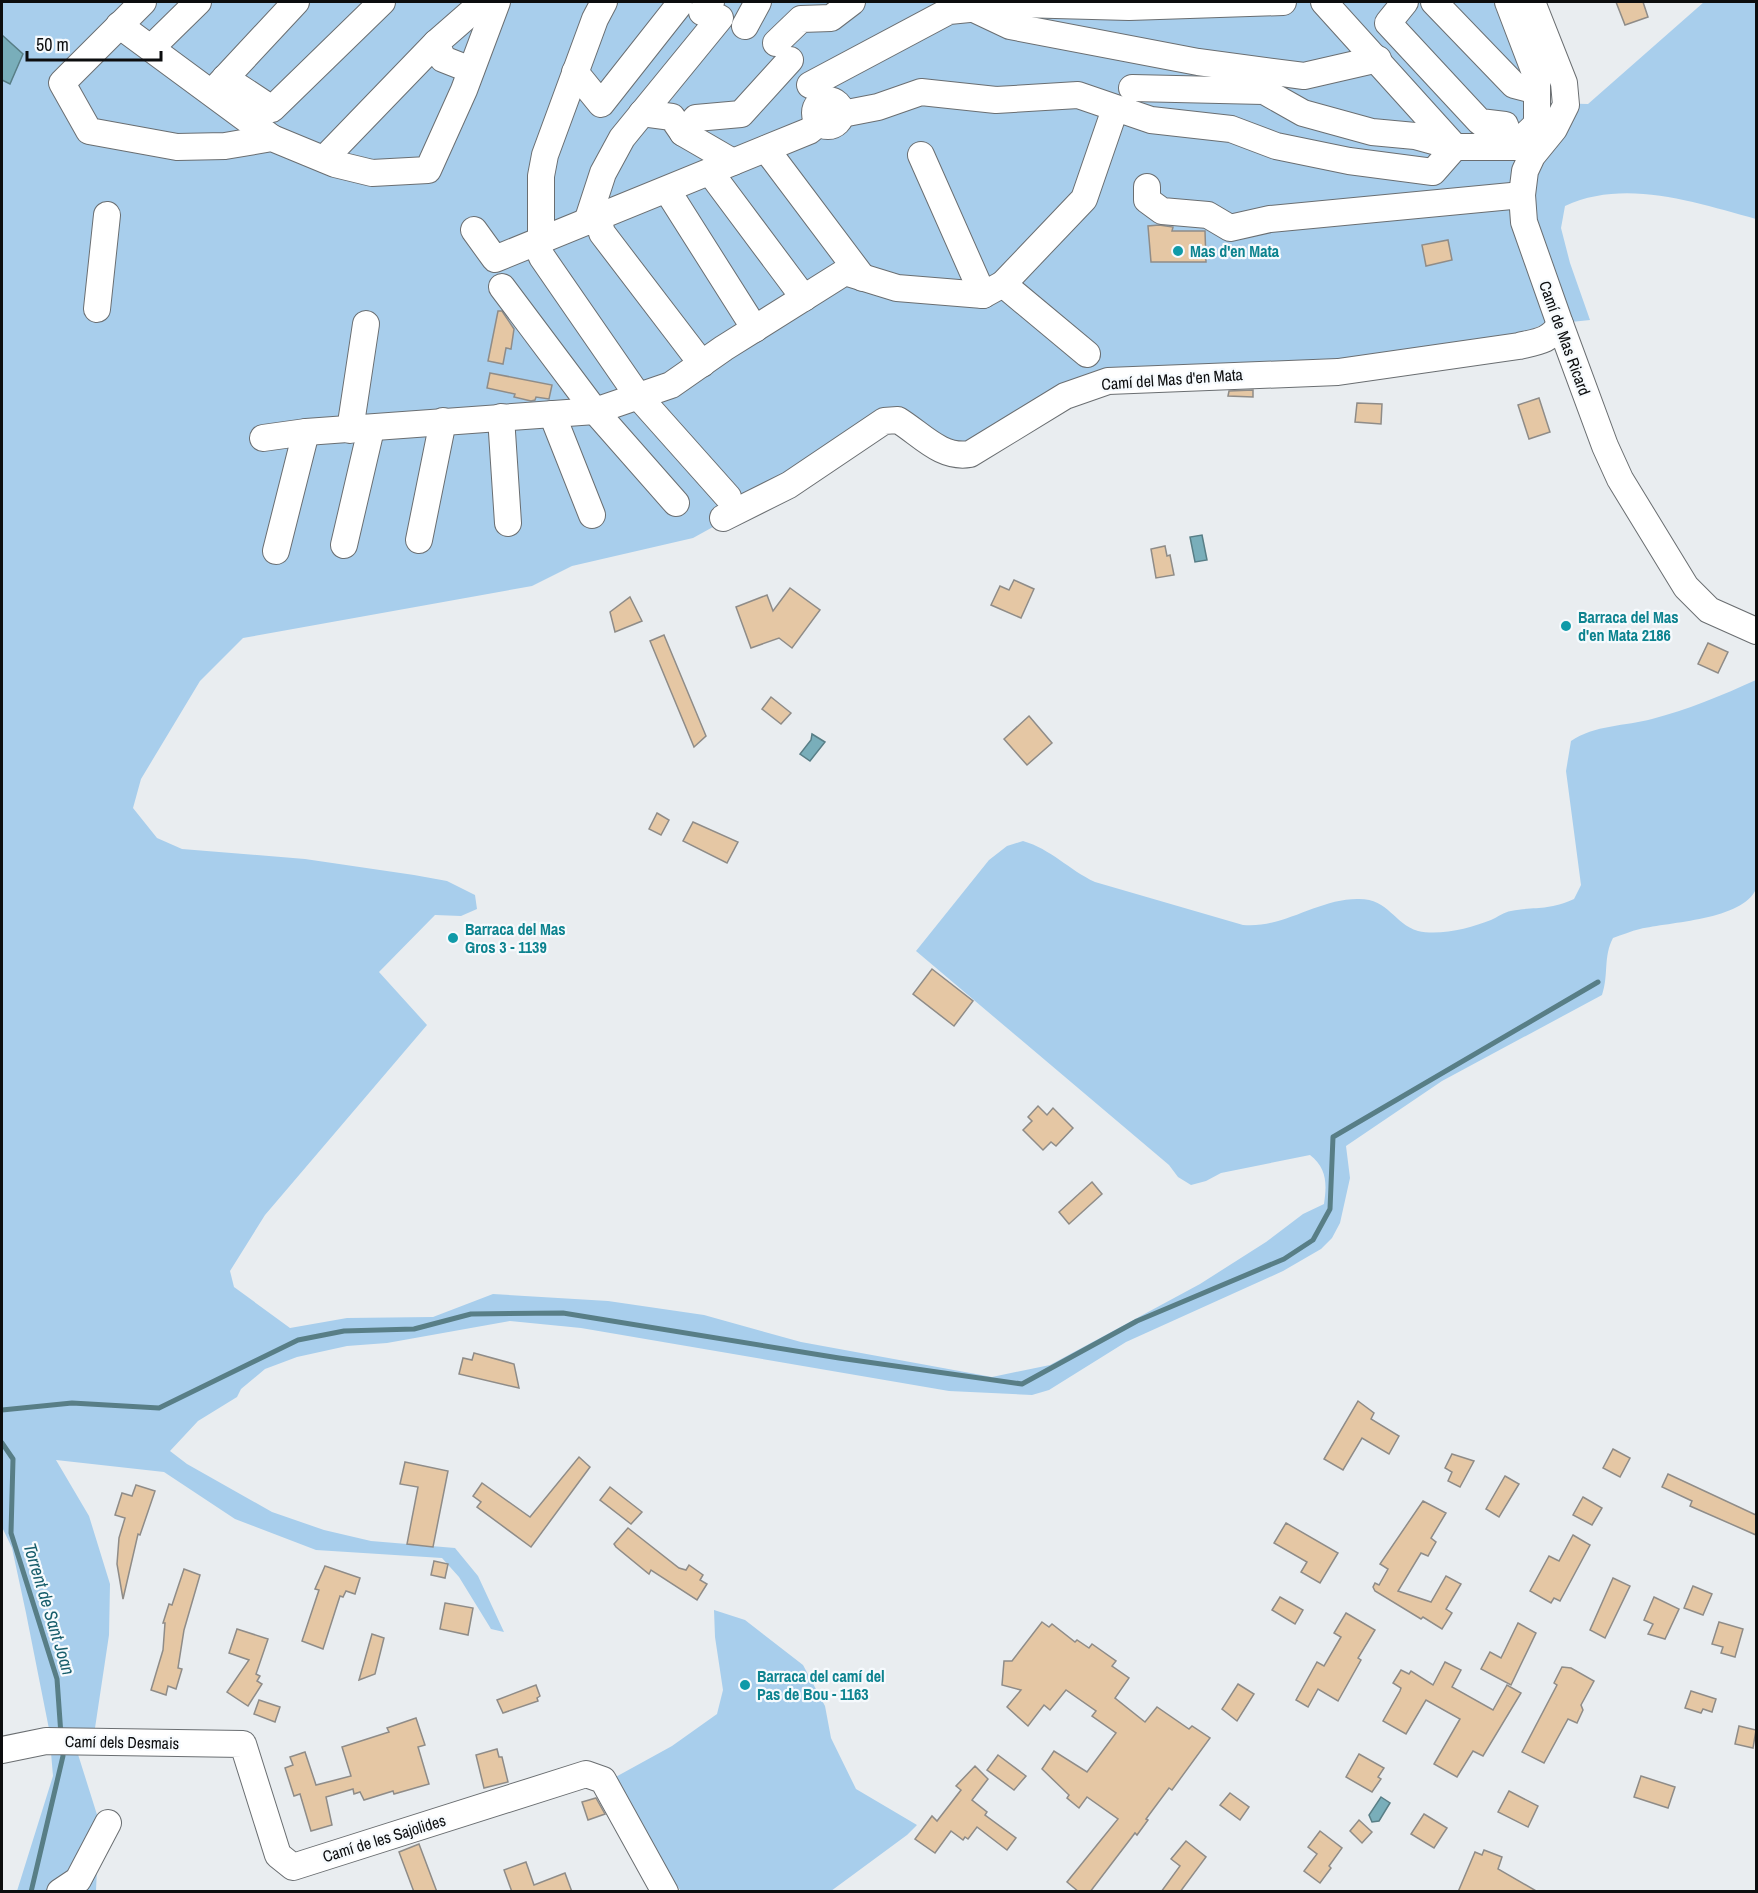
<svg xmlns="http://www.w3.org/2000/svg" width="1758" height="1893" font-family="'Archivo Narrow',sans-serif">
	<style>
		.green { fill: #a8ceec }
		.water { fill: #79aeba; stroke: #587e86; stroke-width: 1.5 }
		.lines { fill: none; stroke-linecap: round; stroke-linejoin: round }
		.stream { stroke: #587e86; stroke-width: 5 }
		.building { fill: #e5c7a4; stroke: #8f8c88; stroke-width: 1.5 }
		.minor-casing { stroke: #6a6e71; stroke-width: 28 }
		.minor { stroke: #fff; stroke-width: 26 }
		.culture-dot { fill: #0f9aa8; stroke: #f6fafd; stroke-width: 2 }
		.labels { text-anchor: middle; stroke-width: 4.5; stroke-linejoin: round; paint-order: stroke }
		.culture-label { font-size: 16px; font-weight: bold; fill: #0d838f; stroke: #f6fafd; text-anchor: start }
		.street-label { font-size: 16px; fill: #0c0d0e; stroke: #f6fafd }
		.water-label { font-size: 18px; font-style: italic; fill: #165d6b; stroke: #f6fafd }
	</style>
	<rect width="100%" height="100%" fill="#e9edf0"/>
	<g class="green">
		<path d="M2,2h1517l28,101 41,1 116,-102h52v217c-60,-16 -130,-41 -191,-13l-4,22 9,35 20,57 -48,5 -41,16 -171,28 -240,8 -131,71 -21,-7 -80,-16 -123,79 -13,18 -29,16 -121,28 -40,20 -289,52 -43,43 -59,98 -8,29 24,30 25,11 123,10 109,16 33,6 28,14 2,14 -16,7 -26,-1 -56,57 48,53 -162,190 -35,56 4,16 56,41 57,-10 86,-1 60,-23 115,7 96,14 97,27 191,35 58,-12 150,-81 66,-42 37,-28 21,-10c3,-20 3,-36 -14,-49l-89,18 -15,8 -15,4 -13,-8 -9,-12 -253,-214 73,-91 18,-14 16,-5c28,8 46,29 72,41l148,43c40,4 76,-27 116,-26 30,0 35,25 59,32 22,5 53,-3 73,-11 7,-3 13,-8 20,-9 27,-5 36,0 63,-12l7,-14 -15,-114 5,-30c23,-16 55,-15 81,-22 35,-9 71,-24 104,-39v209c-13,31 -87,33 -116,40 -9,2 -18,6 -27,9 -10,19 -4,36 -11,57l-160,86 -96,65 4,32 -10,45 -8,15 -11,11 -38,22 -157,71 -77,48 -17,5 -83,-4 -368,-63 -71,-7 -123,22 -40,3 -50,11 -32,12 -24,20 -4,8 -39,24 -28,30 17,13 85,48 52,18 47,11 84,7 23,28 26,56 -13,-3 -32,-52 -17,-19 -126,-8 -81,-31 -71,-47 -108,-12 33,56 21,68 -1,51 -14,93 -19,20 23,73 -3,70h-79l36,-115 -4,-47 -23,-116 -14,-65 -10,-21z"/>
		<path d="M714,1610l31,10 58,45 22,41 6,32 25,51 61,36 -10,10 -76,56h-150l-19,-24 -50,-88 60,-33 45,-32 6,-24 -8,-53z"/>
	</g>
	<g class="water">
		<path d="M2,35l21,19 -13,30 -8,-4z"/>
		<path d="M1202,535l5,25 -12,2 -5,-25z"/>
		<path d="M812,734l13,8 -15,19 -10,-7 11,-14z"/>
		<path d="M1381,1797l9,6 -11,18 -7,1 -3,-7z"/>
	</g>
	<g class="lines">
		<g class="stream">
			<path d="M2,1410l70,-7 87,5 139,-68 46,-9 70,-2 57,-15 92,-1 276,45 183,26 115,-63 147,-62 29,-19 17,-31 3,-72 265,-155"/>
			<path d="M2,1443l11,16 -2,74 46,146 4,56"/>
			<path d="M31,1892l32,-136 -1,-9"/>
		</g>
	</g>
	<g class="building">
		<path d="M1616,2h27l5,15 -23,8z"/>
		<path d="M1159,225l14,2 -1,4h33l1,31h-55l-3,-36z"/>
		<path d="M1448,240l4,20 -26,6 -4,-21z"/>
		<path d="M498,311h4l12,18 -3,20 -5,-1 -3,16 -15,-3z"/>
		<path d="M490,373l62,12 -3,14 -13,-2 -1,3 -4,1 -17,-4 1,-3 -28,-6z"/>
		<path d="M1253,390v7l-25,-1 1,-5z"/>
		<path d="M1539,398l11,34 -21,7 -11,-34z"/>
		<path d="M1357,403l25,1 -1,20 -26,-2z"/>
		<path d="M1165,546l2,10 3,-1 4,20 -18,3 -5,-29z"/>
		<path d="M1014,580l20,9 -13,29 -30,-13 9,-19 9,4z"/>
		<path d="M790,588l30,22 -28,38 -13,-10 -28,10 -15,-41 31,-12 6,16z"/>
		<path d="M630,597l12,24 -27,11 -5,-20z"/>
		<path d="M664,635l42,101 -12,11 -44,-106z"/>
		<path d="M1708,643l20,9 -10,21 -20,-9z"/>
		<path d="M771,697l20,16 -10,11 -19,-15z"/>
		<path d="M1029,716l23,27 -25,22 -23,-26z"/>
		<path d="M657,813l12,7 -8,15 -12,-6z"/>
		<path d="M693,822l45,20 -11,21 -44,-22z"/>
		<path d="M932,969l41,32 -19,25 -41,-32z"/>
		<path d="M1038,1106l9,9 6,-7 20,20 -17,18 -5,-4 -8,8 -20,-20 9,-9 -4,-4z"/>
		<path d="M1092,1182l10,12 -33,30 -10,-12z"/>
		<path d="M474,1353l40,11 5,24 -60,-14 4,-16 9,2z"/>
		<path d="M1358,1401l16,12 -3,6 28,17 -10,18 -27,-16 -19,32 -19,-11z"/>
		<path d="M1613,1449l17,9 -10,19 -17,-9z"/>
		<path d="M1452,1454l22,7 -14,26 -12,-6 4,-9 -7,-4z"/>
		<path d="M579,1457l11,10 -59,80 -54,-40 4,-5 -8,-6 9,-13 48,34z"/>
		<path d="M405,1462l43,9 -15,76 -26,-3 11,-57 -18,-3z"/>
		<path d="M1668,1474l88,41v20l-66,-29 2,-5 -30,-14z"/>
		<path d="M1505,1476l14,8 -20,33 -13,-8z"/>
		<path d="M136,1485l19,6 -15,44 -2,-1 -15,65 -6,-35 2,-26 6,-20 -10,-3 7,-22 10,3z"/>
		<path d="M610,1487l32,25 -11,12 -31,-24z"/>
		<path d="M1583,1497l19,11 -10,17 -19,-10z"/>
		<path d="M1423,1501l23,12 -15,25 5,4 -8,14 -7,-3 -23,38 33,11 15,-26 15,8 -15,25 6,4 -10,16 -19,-12 -2,2 -46,-28 -2,-4 2,-4 4,2 9,-16 -8,-5z"/>
		<path d="M1286,1523l52,30 -18,30 -19,-11 6,-10 -33,-19z"/>
		<path d="M628,1528l51,40 7,2 3,-5 14,10 -3,5 7,4 -10,16 -46,-30 -2,4 -33,-27 -2,-3z"/>
		<path d="M1573,1535l17,10 -30,56 -6,-3 -3,5 -21,-12 19,-35 10,5z"/>
		<path d="M434,1561l14,3 -3,14 -14,-3z"/>
		<path d="M325,1566l35,12 -5,16 -9,-3 -3,6 -3,-1 -17,53 -21,-8 17,-51 -4,-1z"/>
		<path d="M184,1569l16,6 -16,55 -6,38 4,1 -6,20 -8,-3 -2,9 -15,-5 12,-40 2,-27h-2l6,-19 3,1z"/>
		<path d="M1613,1578l17,8 -25,52 -15,-8z"/>
		<path d="M1693,1586l19,8 -9,21 -19,-7z"/>
		<path d="M1280,1597l23,13 -8,14 -23,-14z"/>
		<path d="M1654,1597l25,12 -14,30 -17,-5 5,-10 -9,-4z"/>
		<path d="M445,1603l28,5 -5,27 -28,-6z"/>
		<path d="M1346,1613l29,17 -17,28 3,2 -23,41 -20,-12 -10,18 -12,-7 21,-38 7,4 17,-29 -7,-4z"/>
		<path d="M1042,1622l7,5 3,-3 23,18 2,-2 12,8 3,-4 24,17 -4,5 17,12 -14,20 30,24 12,-15 32,22 3,-3 18,12 -38,52 -3,-2 -23,31 2,1 -11,15 -2,-2 -45,59h-11l-12,-10 51,-63 -31,-22 -8,11 -12,-10 2,-3 -27,-26 12,-18 33,21 29,-39 -24,-17 4,-5 -30,-21 -16,20 -6,-5 -16,21 -21,-19 14,-17 -19,-5 2,-24h8z"/>
		<path d="M1719,1622l24,7 -8,28 -14,-4 2,-6 -11,-3z"/>
		<path d="M1518,1623l18,10 -25,52 -30,-16 9,-17 11,6z"/>
		<path d="M237,1629l31,10 -12,35 4,2 -3,5 5,3 -14,22 -21,-14 22,-32 -20,-7z"/>
		<path d="M372,1634l12,4 -9,36 -16,6z"/>
		<path d="M1445,1662l16,8 -9,17 41,23 14,-25 14,8 -38,63 -10,-5 -16,26 -23,-13 26,-45 -34,-19 -20,34 -23,-13 17,-30 1,-3 -8,-5 8,-13 8,4 2,-3 22,14z"/>
		<path d="M1562,1667l9,1 23,13 -13,24 2,5 -6,13 -9,-4 -24,44 -22,-11 35,-67 -3,-2z"/>
		<path d="M1238,1684l16,10 -17,27 -15,-12z"/>
		<path d="M536,1685l4,11 -3,2 1,3 -35,12 -6,-13z"/>
		<path d="M1691,1691l25,8 -4,13 -9,-3 -2,4 -16,-5z"/>
		<path d="M259,1700l21,7 -5,15 -21,-8z"/>
		<path d="M416,1718l9,27 -7,2 11,37 -35,10 -1,-3 -29,9 -4,-8 -6,2 -1,-5 -27,8 6,28 -21,6 -11,-37 -6,2 -9,-28 8,-3 -3,-8 15,-5 11,33 35,-9 -9,-29 47,-15 -2,-4z"/>
		<path d="M1739,1726l17,4 -3,18 -18,-4z"/>
		<path d="M497,1749l2,8h3l6,25 -24,6 -8,-33z"/>
		<path d="M1359,1754l25,14 -6,9 3,2 -9,13 -26,-15z"/>
		<path d="M998,1755l28,21 -12,14 -27,-20z"/>
		<path d="M975,1766l13,13 -16,21 15,12 -2,3 31,23 -9,12 -30,-23 -9,12 -3,-2 -2,3 -12,-9 -16,22 -20,-14 17,-23 5,5 24,-31 -5,-4z"/>
		<path d="M1641,1776l34,11 -7,21 -34,-11z"/>
		<path d="M1509,1791l29,15 -10,21 -30,-15z"/>
		<path d="M1230,1793l19,14 -9,13 -20,-15z"/>
		<path d="M596,1798l9,16 -17,6 -6,-18z"/>
		<path d="M1424,1814l23,14 -13,20 -23,-14z"/>
		<path d="M1359,1820l13,12 -10,11 -12,-12z"/>
		<path d="M1320,1831l22,17 -13,18 2,2 -11,15 -16,-12 13,-17 -9,-7z"/>
		<path d="M1186,1841l20,16 -26,35h-19l19,-26 -9,-7z"/>
		<path d="M419,1844l18,48h-23l-15,-40z"/>
		<path d="M1484,1850l18,7 -4,12 40,23h-80l17,-40 7,3z"/>
		<path d="M526,1862l8,23 31,-12 7,19h-60l-8,-22z"/>
	</g>
	<g class="lines">
		<defs>
			<g id="minor">
				<path d="M143,2l-81,81 27,48 88,16 48,-1 47,-8 63,26 37,9 56,-3 36,-80 33,-88"/>
				<path d="M1405,2l-17,21 92,99 25,3 8,22"/>
				<path d="M1434,2l80,83 23,6"/>
				<path d="M1532,2l32,81 2,22 -12,24 -22,27 -7,15 -3,24 2,27 36,102 45,122 15,33 66,108 23,23 47,21"/>
				<path d="M974,9l36,17 188,36 106,14 74,-17"/>
				<path d="M702,12l9,-10"/>
				<path d="M119,25l153,113"/>
				<path d="M745,26l13,-24"/>
				<path d="M776,43l25,-24 30,-1 21,-16"/>
				<path d="M151,48l47,-46"/>
				<path d="M471,70l-28,-11 -7,-16 47,-41"/>
				<path d="M575,72l26,32 78,-99"/>
				<path d="M225,78l47,31 110,-107"/>
				<path d="M810,85l139,-74 70,-7 110,3 154,-5"/>
				<path d="M1132,88l132,3 39,22 69,19 43,4 40,11h58l24,-23v-46l-29,-76"/>
				<path d="M213,91l83,-89"/>
				<circle cx="828" cy="113" r="13"/>
				<path d="M642,113l30,4 11,16 50,29"/>
				<path d="M842,114l36,-7 43,-15 75,8 82,-5 73,25 80,9 45,17 73,15 84,11 22,-25 -131,-145"/>
				<path d="M683,133l13,-15 45,-4 49,-54"/>
				<path d="M766,149l97,129"/>
				<path d="M921,155l62,140"/>
				<path d="M324,159l112,-116"/>
				<path d="M710,172l94,126"/>
				<path d="M1147,187v13l15,11 46,4 22,13 40,-9 252,-24"/>
				<path d="M667,190l88,139"/>
				<path d="M598,218l4,15 100,131"/>
				<path d="M587,222l16,-49 19,-35 98,-120"/>
				<path d="M474,230l21,29 314,-128 10,-8"/>
				<path d="M541,241v-65l4,-21 50,-136 9,-17"/>
				<path d="M536,243l6,14 96,139 90,101"/>
				<path d="M1003,284l84,70"/>
				<path d="M502,287l93,124 81,92"/>
				<path d="M97,309l10,-94"/>
				<path d="M552,414l40,101"/>
				<path d="M501,417l7,106"/>
				<path d="M350,430l16,-106"/>
				<path d="M263,438l43,-6 289,-21 76,-26 53,-37 121,-76 52,16 86,7 20,-11 81,-85 31,-90"/>
				<path d="M723,518l66,-33 95,-64 14,-1c23,14 43,39 72,34l95,-58 43,-15 230,-9 181,-26c17,-4 32,-5 41,-22"/>
				<path d="M419,540l24,-119"/>
				<path d="M344,545l27,-116"/>
				<path d="M276,551l30,-119"/>
				<path d="M2,1750l44,-9 197,3 35,111 15,12 293,-93 17,6 62,112"/>
				<path d="M60,1892l18,-12 30,-57"/>
			</g>
		</defs>
		<use href="#minor" class="minor-casing"/>
		<use href="#minor" class="minor"/>
	</g>
	<g class="culture-dot">
		<circle cx="1178" cy="251" r="6"/>
		<circle cx="1566" cy="626" r="6"/>
		<circle cx="453" cy="938" r="6"/>
		<circle cx="745" cy="1685" r="6"/>
	</g>
	<g class="labels">
		<g class="culture-label">
			<text x="1190" y="257">Mas d'en Mata</text>
			<text x="1578" y="623">Barraca del Mas<tspan x="1578" dy="18">d'en Mata 2186</tspan></text>
			<text x="465" y="935">Barraca del Mas<tspan x="465" dy="18">Gros 3 - 1139</tspan></text>
			<text x="757" y="1682">Barraca del camí del<tspan x="757" dy="18">Pas de Bou - 1163</tspan></text>
		</g>
		<g class="street-label">
			<text transform="translate(1565 338) rotate(70)" y="6">Camí de Mas Ricard</text>
			<text transform="translate(1172 379) rotate(-4)" y="6">Camí del Mas d'en Mata</text>
			<text transform="translate(122 1742) rotate(1)" y="6">Camí dels Desmais</text>
			<text transform="translate(384 1838) rotate(-17)" y="6">Camí de les Sajolides</text>
		</g>
		<g class="water-label">
			<text transform="translate(49 1609) rotate(73)" y="6">Torrent de Sant Joan</text>
		</g>
	</g>
	<rect width="1758" height="1893" fill="none" stroke="#0c0d0e" stroke-width="6"/>
	<path d="M27 51v9h134v-9" fill="none" stroke="#0c0d0e" stroke-width="3"/>
	<text x="36" y="51" font-size="18" fill="#0c0d0e" stroke="#f6fafd" stroke-width="4.5" paint-order="stroke">50 m</text>
</svg>
